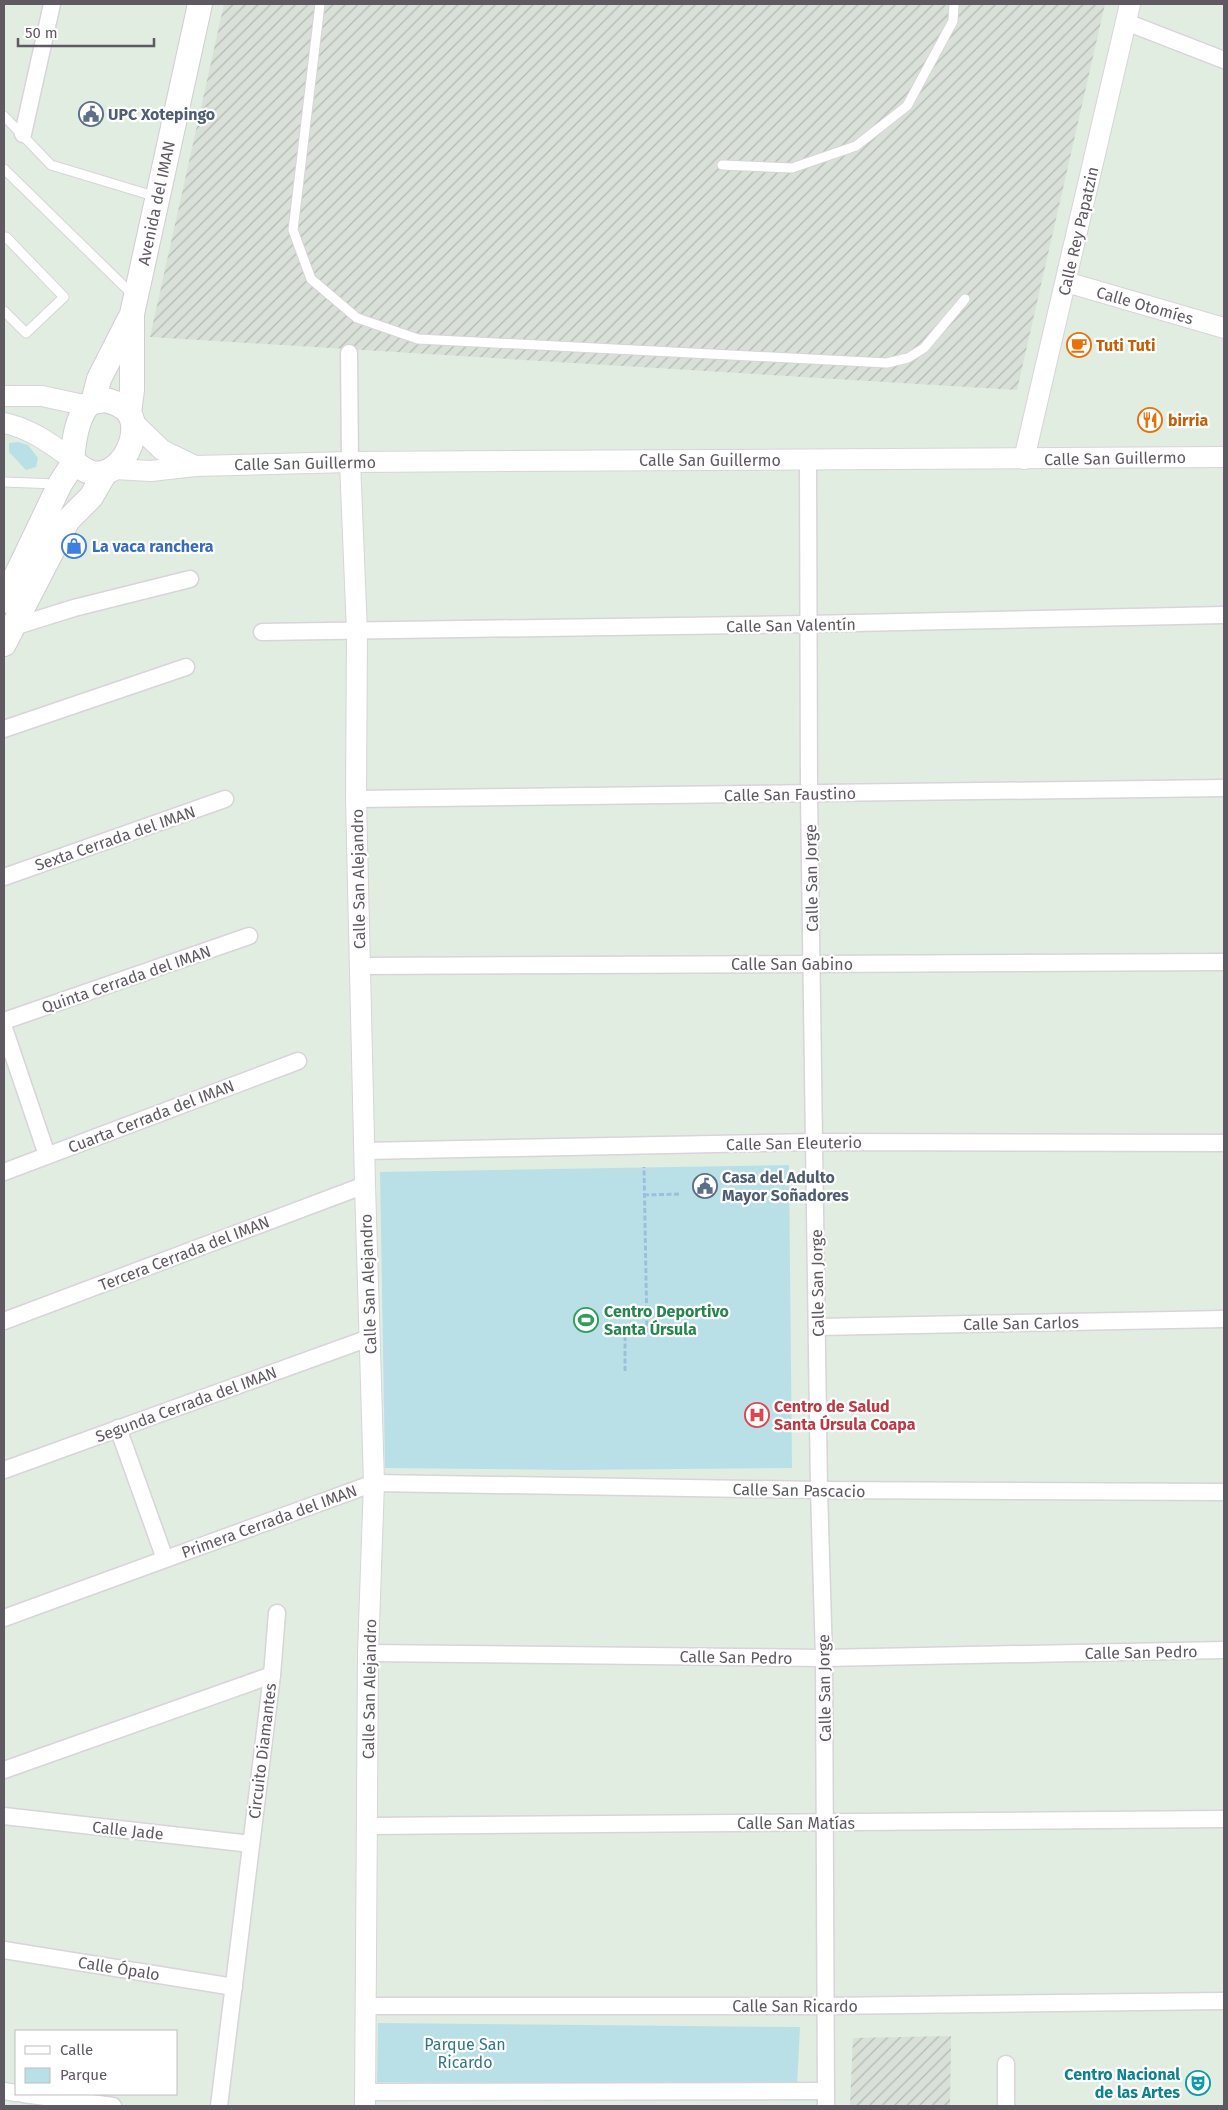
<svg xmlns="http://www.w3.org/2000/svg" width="1228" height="2110" font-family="'Fira Sans',sans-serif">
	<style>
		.industrial { fill: url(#industrial-furrows) }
		.green { fill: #bae0e7 }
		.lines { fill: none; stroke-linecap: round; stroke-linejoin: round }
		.service-casing { stroke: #d9d3db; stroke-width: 11 }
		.minor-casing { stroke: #d9d3db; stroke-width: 19 }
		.tertiary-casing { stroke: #d9d3db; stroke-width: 22 }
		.secondary-casing { stroke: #d3cbd5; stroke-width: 26 }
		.path { stroke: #9cc0d9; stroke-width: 3; stroke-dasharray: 5 2.5; stroke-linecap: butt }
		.service { stroke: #fff; stroke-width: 9 }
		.minor { stroke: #fff; stroke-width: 16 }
		.tertiary { stroke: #fff; stroke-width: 20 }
		.secondary { stroke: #fff; stroke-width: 24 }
		.labels { text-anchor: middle; stroke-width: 4.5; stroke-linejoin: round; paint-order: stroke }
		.service-label { font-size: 16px; font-weight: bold; fill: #4e5e75; stroke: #fff; text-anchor: start }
		.street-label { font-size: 16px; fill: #5f5962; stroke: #fff }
		.food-label { font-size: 16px; font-weight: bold; fill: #c56008; stroke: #fff; text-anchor: start }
		.shop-label { font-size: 16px; font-weight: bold; fill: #366cbe; stroke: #fff; text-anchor: start }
		.leisure-label { font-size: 16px; font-weight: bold; fill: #27864d; stroke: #fff; text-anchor: start }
		.health-label { font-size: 16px; font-weight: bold; fill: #be3a42; stroke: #fff; text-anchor: start }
		.park-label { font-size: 16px; fill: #30778a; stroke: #fff }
		.culture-label { font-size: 16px; font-weight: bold; fill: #0d838f; stroke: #fff; text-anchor: end }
	</style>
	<defs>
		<pattern id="industrial-furrows" width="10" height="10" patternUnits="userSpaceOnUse" patternTransform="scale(1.25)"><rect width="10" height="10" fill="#d9e0d8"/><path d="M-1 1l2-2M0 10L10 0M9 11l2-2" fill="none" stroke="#b3b9b3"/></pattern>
	</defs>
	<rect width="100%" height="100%" fill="#e1ede0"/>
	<g class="industrial">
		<path d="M224,4h881l-88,386 -867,-53z"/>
		<path d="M951,2036l-1,70h-100l3,-68z"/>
	</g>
	<g class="green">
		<path d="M18,442l10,3 10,13 -2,9 -10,3 -17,-18v-9z"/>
		<path d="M789,1165l3,303 -222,2 -185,-2 -5,-296z"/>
		<path d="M378,2023l422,4 -3,58 -420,-3z"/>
	</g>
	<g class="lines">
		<defs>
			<g id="service">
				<path d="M320,4l-27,226 18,49 46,39 61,21 469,24 21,-5 16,-10 41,-49"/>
				<path d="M4,116l47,49 106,32"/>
				<path d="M722,165l70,3 64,-22 51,-40 46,-85 1,-17"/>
				<path d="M4,169l130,127"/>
				<path d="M4,239l2,-2 58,60 -38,36 -22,-22"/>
				<path d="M4,482l53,2"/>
			</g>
			<g id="minor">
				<path d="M1126,22l98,38"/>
				<path d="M23,134l29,-130"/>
				<path d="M349,353l1,109"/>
				<path d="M808,460l1,334 10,696 5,168 2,448"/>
				<path d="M10,628l64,-20 116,-29"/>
				<path d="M262,632l546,-8 416,-9"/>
				<path d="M4,729l182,-62"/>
				<path d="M356,799l868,-11"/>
				<path d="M4,877l221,-78"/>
				<path d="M360,966l864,-4"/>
				<path d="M4,1021l245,-85"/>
				<path d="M4,1028l43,127"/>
				<path d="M364,1151l451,-9 409,1"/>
				<path d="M4,1172l294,-111"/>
				<path d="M4,1321l361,-136"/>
				<path d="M818,1327l406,-8"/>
				<path d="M118,1428l47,131"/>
				<path d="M4,1470l365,-132"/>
				<path d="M4,1618l370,-135 445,7 405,2"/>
				<path d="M368,1653l456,5 400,-8"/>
				<path d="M4,1770l268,-95"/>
				<path d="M4,1816l247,28"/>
				<path d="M367,1826l857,-7"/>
				<path d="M4,1950l230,37"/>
				<path d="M365,2006h460l399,-5"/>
				<path d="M4,2091l12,2"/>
				<path d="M365,2092l461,-1"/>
				<path d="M23,2094l90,12"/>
				<path d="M219,2106l53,-431 5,-62"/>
				<path d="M1006,2106v-42"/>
			</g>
			<g id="tertiary">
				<path d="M1066,282l158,46"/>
				<path d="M4,396h38l46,10"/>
				<path d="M132,421l30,29 33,16"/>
				<path d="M4,423c26,5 47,21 68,36"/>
				<path d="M1024,459l106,-455"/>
				<path d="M350,462l7,170 -1,167 9,386 9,298 -6,170 -3,453"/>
				<path d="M114,469l37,2 44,-5 155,-4 874,-5"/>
			</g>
			<g id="secondary">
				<path d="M105,400c9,2 18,5 24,13 15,23 -12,72 -42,58 -6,-3 -11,-6 -15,-12 2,-17 4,-38 15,-53 4,-5 12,-5 18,-6z"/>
				<path d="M93,402l6,-23 30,-59"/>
				<path d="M129,413l3,-23v-76l68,-310"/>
				<path d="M4,601l56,-117 14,-22"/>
				<path d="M4,644l64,-124 23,-23 14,-24"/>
			</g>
		</defs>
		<use href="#service" class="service-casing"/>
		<use href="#minor" class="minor-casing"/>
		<use href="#tertiary" class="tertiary-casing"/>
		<use href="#secondary" class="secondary-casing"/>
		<g class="path">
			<path d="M644,1195l36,-1"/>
			<path d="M625,1371v-39h22l-3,-165"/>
		</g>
		<use href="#service" class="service"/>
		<use href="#minor" class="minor"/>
		<use href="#tertiary" class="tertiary"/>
		<use href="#secondary" class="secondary"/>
	</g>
	<defs>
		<symbol id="civic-ring" viewBox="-11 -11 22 22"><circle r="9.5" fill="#fff" stroke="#5c6f8a" stroke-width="1.5"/><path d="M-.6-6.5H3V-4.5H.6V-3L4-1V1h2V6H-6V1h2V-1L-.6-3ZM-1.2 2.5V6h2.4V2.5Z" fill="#5c6f8a"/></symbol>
		<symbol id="cafe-ring" viewBox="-11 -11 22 22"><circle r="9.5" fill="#fff" stroke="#e8710a" stroke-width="1.5"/><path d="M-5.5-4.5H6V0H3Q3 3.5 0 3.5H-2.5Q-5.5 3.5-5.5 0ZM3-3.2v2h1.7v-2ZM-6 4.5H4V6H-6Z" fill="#e8710a"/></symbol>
		<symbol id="restaurant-ring" viewBox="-11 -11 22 22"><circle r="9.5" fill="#fff" stroke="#e8710a" stroke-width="1.5"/><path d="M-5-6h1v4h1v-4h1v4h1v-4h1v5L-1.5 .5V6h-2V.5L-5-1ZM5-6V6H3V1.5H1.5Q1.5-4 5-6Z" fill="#e8710a"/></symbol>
		<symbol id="shop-ring" viewBox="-11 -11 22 22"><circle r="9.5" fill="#fff" stroke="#3f7fe0" stroke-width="1.5"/><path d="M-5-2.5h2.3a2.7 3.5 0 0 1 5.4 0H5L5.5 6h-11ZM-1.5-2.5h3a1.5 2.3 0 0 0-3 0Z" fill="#3f7fe0"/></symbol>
		<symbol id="stadium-ring" viewBox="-11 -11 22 22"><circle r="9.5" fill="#fff" stroke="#2e9e5b" stroke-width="1.5"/><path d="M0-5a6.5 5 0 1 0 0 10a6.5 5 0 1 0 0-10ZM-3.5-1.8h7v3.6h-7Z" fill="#2e9e5b"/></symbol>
		<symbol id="hospital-ring" viewBox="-11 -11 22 22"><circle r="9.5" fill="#fff" stroke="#e0444e" stroke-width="1.5"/><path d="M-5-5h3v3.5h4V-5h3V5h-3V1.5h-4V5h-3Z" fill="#e0444e"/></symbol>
		<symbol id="theatre-ring" viewBox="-11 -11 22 22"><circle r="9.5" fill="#fff" stroke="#0f9aa8" stroke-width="1.5"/><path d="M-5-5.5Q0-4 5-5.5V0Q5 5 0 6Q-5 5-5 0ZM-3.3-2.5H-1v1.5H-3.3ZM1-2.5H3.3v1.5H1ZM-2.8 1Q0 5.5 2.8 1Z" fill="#0f9aa8"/></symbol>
	</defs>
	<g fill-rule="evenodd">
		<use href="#civic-ring" x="77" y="100" width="28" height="28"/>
		<use href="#cafe-ring" x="1065" y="331" width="28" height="28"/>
		<use href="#restaurant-ring" x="1136" y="406" width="28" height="28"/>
		<use href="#shop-ring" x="60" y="532" width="28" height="28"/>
		<use href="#civic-ring" x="691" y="1172" width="28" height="28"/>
		<use href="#stadium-ring" x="572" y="1306" width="28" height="28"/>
		<use href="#hospital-ring" x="743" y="1401" width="28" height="28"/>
		<use href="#theatre-ring" x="1184" y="2069" width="28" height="28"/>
	</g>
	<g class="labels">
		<g class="service-label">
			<text x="108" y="120">UPC Xotepingo</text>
			<text x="722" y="1183">Casa del Adulto<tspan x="722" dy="18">Mayor Soñadores</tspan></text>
		</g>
		<g class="street-label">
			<text transform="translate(156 203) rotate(-78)" y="6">Avenida del IMAN</text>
			<text transform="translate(1078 231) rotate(-77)" y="6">Calle Rey Papatzin</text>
			<text transform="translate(1145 305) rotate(16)" y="6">Calle Otomíes</text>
			<text transform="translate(1115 458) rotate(-1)" y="6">Calle San Guillermo</text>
			<text x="710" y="466">Calle San Guillermo</text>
			<text transform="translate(305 463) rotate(-1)" y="6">Calle San Guillermo</text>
			<text transform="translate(791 625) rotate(-1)" y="6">Calle San Valentín</text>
			<text transform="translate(790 794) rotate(-1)" y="6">Calle San Faustino</text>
			<text transform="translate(115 838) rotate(-19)" y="6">Sexta Cerrada del IMAN</text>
			<text transform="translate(811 878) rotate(-91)" y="6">Calle San Jorge</text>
			<text transform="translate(358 879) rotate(-91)" y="6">Calle San Alejandro</text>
			<text x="792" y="970">Calle San Gabino</text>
			<text transform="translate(126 979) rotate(-19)" y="6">Quinta Cerrada del IMAN</text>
			<text transform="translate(151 1116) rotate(-21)" y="6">Cuarta Cerrada del IMAN</text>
			<text transform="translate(794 1143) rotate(-1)" y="6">Calle San Eleuterio</text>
			<text transform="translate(184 1253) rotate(-21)" y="6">Tercera Cerrada del IMAN</text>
			<text transform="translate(817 1283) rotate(-91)" y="6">Calle San Jorge</text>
			<text transform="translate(368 1284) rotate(-92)" y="6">Calle San Alejandro</text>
			<text transform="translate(1021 1323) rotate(-1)" y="6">Calle San Carlos</text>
			<text transform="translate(186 1404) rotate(-20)" y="6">Segunda Cerrada del IMAN</text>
			<text transform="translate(799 1490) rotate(1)" y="6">Calle San Pascacio</text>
			<text transform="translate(269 1521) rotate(-20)" y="6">Primera Cerrada del IMAN</text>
			<text transform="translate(1141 1652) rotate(-1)" y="6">Calle San Pedro</text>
			<text transform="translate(736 1657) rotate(1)" y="6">Calle San Pedro</text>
			<text transform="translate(824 1688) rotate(-91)" y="6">Calle San Jorge</text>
			<text transform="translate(369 1689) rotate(-89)" y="6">Calle San Alejandro</text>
			<text transform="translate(262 1751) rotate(-83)" y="6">Circuito Diamantes</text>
			<text x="796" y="1829">Calle San Matías</text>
			<text transform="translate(128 1830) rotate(6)" y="6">Calle Jade</text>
			<text transform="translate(119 1968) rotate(9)" y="6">Calle Ópalo</text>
			<text x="795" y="2012">Calle San Ricardo</text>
		</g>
		<g class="food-label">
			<text x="1096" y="351">Tuti Tuti</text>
			<text x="1168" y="426">birria</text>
		</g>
		<g class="shop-label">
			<text x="92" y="552">La vaca ranchera</text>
		</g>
		<g class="leisure-label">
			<text x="604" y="1317">Centro Deportivo<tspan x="604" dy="18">Santa Úrsula</tspan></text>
		</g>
		<g class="health-label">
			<text x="774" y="1412">Centro de Salud<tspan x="774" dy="18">Santa Úrsula Coapa</tspan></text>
		</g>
		<g class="park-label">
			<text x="465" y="2050">Parque San<tspan x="465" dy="18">Ricardo</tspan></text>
		</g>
		<g class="culture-label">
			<text x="1180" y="2080">Centro Nacional<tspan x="1180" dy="18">de las Artes</tspan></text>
		</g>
	</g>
	<rect width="1228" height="2110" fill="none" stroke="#5f5962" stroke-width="10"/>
	<rect x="15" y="2030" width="162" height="65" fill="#ffffff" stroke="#bfbdc0"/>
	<rect x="25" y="2046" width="25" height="8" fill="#ffffff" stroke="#bfbdc0"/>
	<text x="60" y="2055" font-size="15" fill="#5f5962">Calle</text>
	<rect x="25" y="2068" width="25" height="15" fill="#bae0e7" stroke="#bfbdc0"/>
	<text x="60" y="2080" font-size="15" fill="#5f5962">Parque</text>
	<path d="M18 38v8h136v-8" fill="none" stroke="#5f5962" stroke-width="2.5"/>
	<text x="25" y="38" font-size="15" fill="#5f5962" stroke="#ffffff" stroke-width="4" paint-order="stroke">50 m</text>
</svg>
